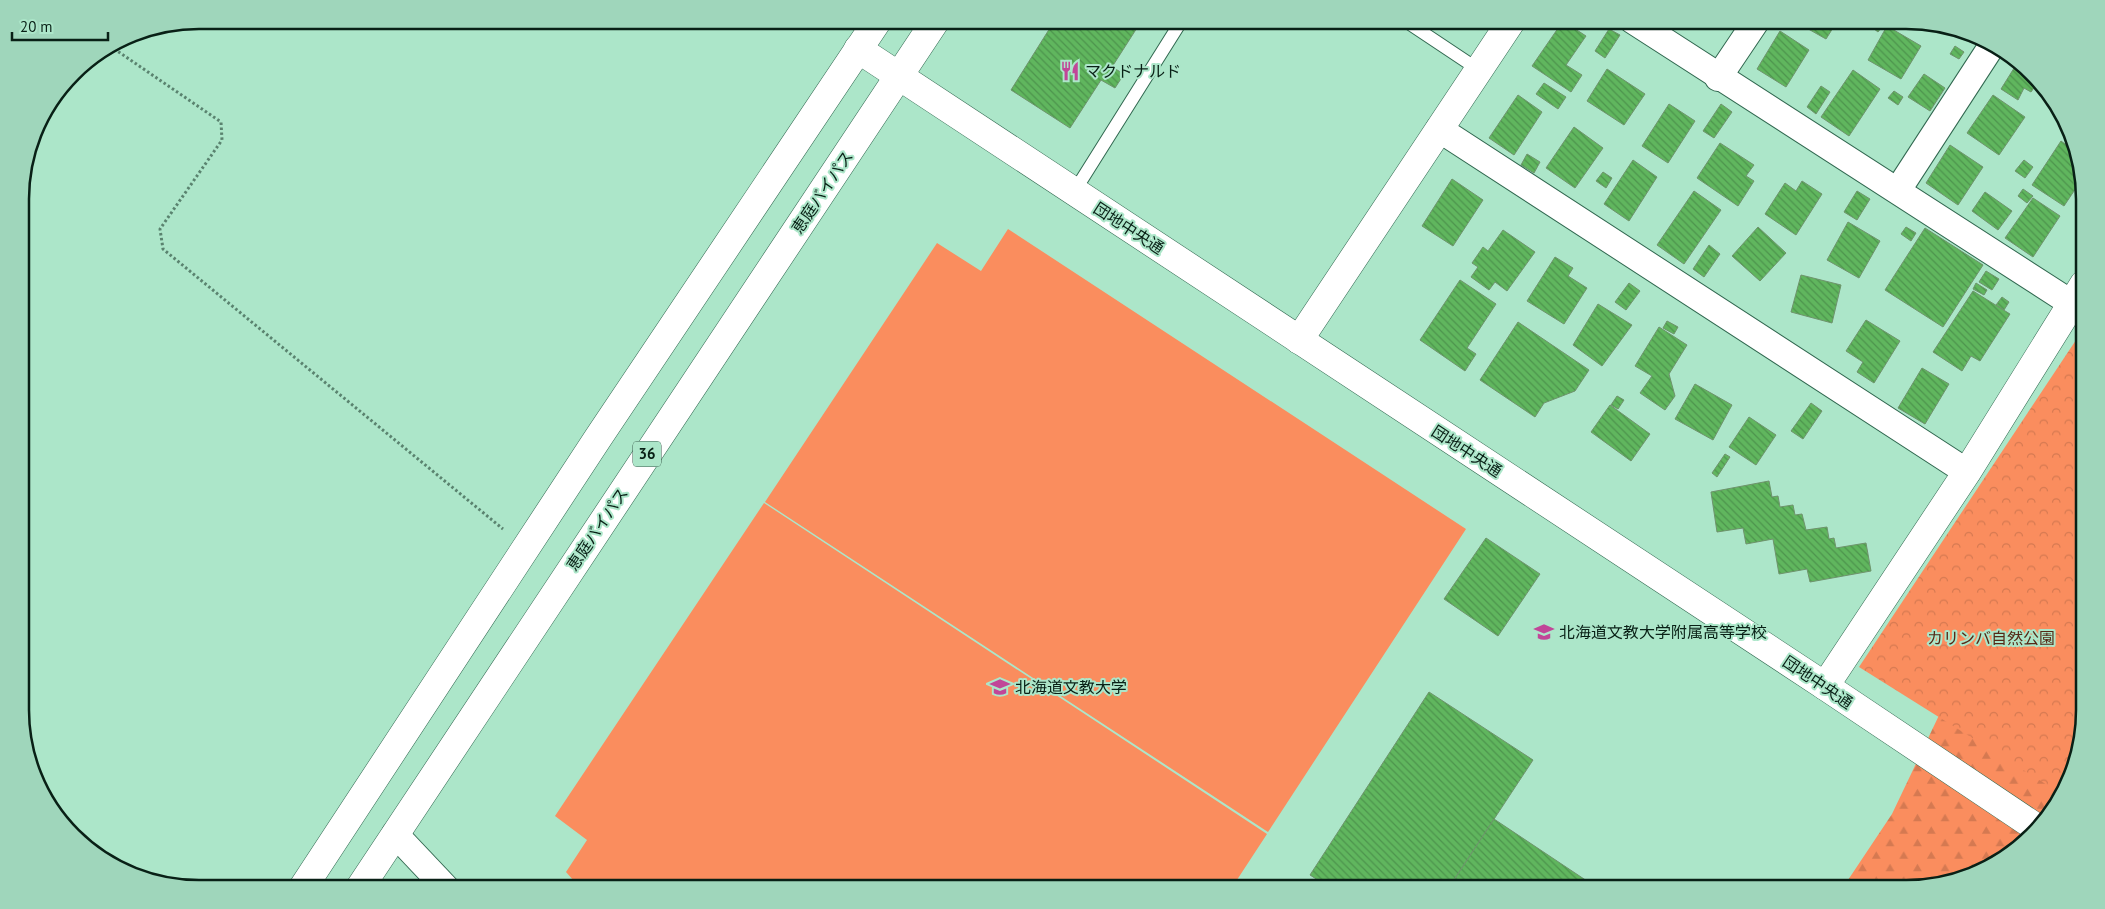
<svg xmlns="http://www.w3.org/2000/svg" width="2105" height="909" font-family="'PT Sans','Noto Sans JP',sans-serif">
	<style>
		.forest { fill: url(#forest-firs) }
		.park { fill: url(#park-crowns) }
		.pitch { fill: #fa8d5e }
		.building { fill: url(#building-back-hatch); stroke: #6e936c }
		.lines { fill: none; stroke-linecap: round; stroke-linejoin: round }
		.service-casing { stroke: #316850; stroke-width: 14 }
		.minor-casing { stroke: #316850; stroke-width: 28 }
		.tertiary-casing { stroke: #316850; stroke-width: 29 }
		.trunk-casing { stroke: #316850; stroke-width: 29 }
		.path { stroke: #5a836f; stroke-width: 3; stroke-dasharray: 2.5 2.5; stroke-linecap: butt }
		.service { stroke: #fff; stroke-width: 12 }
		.minor { stroke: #fff; stroke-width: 26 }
		.tertiary { stroke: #fff; stroke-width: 28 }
		.trunk { stroke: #fff; stroke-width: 28 }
		.labels { text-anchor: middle; stroke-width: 4; stroke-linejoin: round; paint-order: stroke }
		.shield { fill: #ace6c9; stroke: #3a5b4c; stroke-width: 1 }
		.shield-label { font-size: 15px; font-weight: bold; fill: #092016 }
		.poi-label { font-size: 16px; fill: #092016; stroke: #ace6c9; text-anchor: start }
		.street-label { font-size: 16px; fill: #092016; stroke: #ace6c9 }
		.park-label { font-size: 16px; fill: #552916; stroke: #ace6c9 }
		.rim { fill: none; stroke: #092016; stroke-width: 2.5 }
	</style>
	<defs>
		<pattern id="forest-firs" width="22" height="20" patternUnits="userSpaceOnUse" patternTransform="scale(1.25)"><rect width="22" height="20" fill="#fa8d5e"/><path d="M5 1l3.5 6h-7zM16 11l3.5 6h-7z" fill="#d57951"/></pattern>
		<pattern id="park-crowns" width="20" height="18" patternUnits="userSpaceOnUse" patternTransform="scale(1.25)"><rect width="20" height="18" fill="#fa8d5e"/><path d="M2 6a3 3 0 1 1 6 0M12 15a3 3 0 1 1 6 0" fill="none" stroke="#d57951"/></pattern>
		<pattern id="building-back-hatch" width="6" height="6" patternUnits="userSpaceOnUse" patternTransform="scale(1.25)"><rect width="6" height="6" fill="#60b65e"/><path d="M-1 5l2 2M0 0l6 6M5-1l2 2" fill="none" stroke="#4d944d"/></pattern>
	</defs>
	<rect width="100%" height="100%" fill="#ace6c9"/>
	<path class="forest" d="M1942,709l143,1 -14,68 -56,74 -51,27 -47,10h-75l50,-75z"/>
	<path class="park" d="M2084,328l1,382 -14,68 -11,15 -201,-126z"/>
	<g class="pitch">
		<path d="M1008,229l458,300 -198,303 -503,-330 172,-259 44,28z"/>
		<path d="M764,503l503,331 -36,55h-650l-15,-17 21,-32 -32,-24z"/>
	</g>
	<g class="building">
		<path d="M1055,20h87l-30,47 12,7 -9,14 -14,-8 -31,48 -59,-38z"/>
		<path d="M1806,20h32l-12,19 -23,-13z"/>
		<path d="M1873,20h14l-9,12 -9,-7z"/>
		<path d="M1563,21l23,15 -20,29 16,10 -11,17 -39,-26z"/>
		<path d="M1887,26l34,20 -20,33 -33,-19z"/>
		<path d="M1609,29l11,6 -15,23 -10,-7z"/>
		<path d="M1780,31l29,19 -23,37 -29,-18z"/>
		<path d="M1955,46l9,6 -5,7 -9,-5z"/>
		<path d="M2016,65l22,17 -7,10 -7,-4 -6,12 -17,-11z"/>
		<path d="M1607,69l38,25 -21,31 -37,-24z"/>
		<path d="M1853,70l27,19 -31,47 -28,-19z"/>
		<path d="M1924,74l21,14 -15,23 -22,-14z"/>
		<path d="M1544,83l22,14 -8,12 -22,-15z"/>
		<path d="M1821,86l9,6 -14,22 -9,-7z"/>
		<path d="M1894,91l9,6 -5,8 -10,-7z"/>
		<path d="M1518,95l24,17 -28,43 -25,-17z"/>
		<path d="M1993,95l32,22 -26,38 -32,-22z"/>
		<path d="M1669,104l26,17 -27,42 -26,-17z"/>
		<path d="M1721,104l11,8 -18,26 -11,-7z"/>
		<path d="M1574,127l29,21 -28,40 -29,-20z"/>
		<path d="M2061,141l11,8 12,27 -20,30 -32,-21z"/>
		<path d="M1720,143l34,22 -8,11 8,5 -16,25 -41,-28z"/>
		<path d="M1950,145l33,22 -25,38 -32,-22z"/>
		<path d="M1527,154l13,8 -6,11 -13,-8z"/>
		<path d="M1633,160l24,17 -28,44 -25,-17z"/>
		<path d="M2024,160l9,7 -8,11 -10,-7z"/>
		<path d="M1603,172l9,6 -6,10 -10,-7z"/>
		<path d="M1452,179l31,21 -30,46 -31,-20z"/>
		<path d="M1802,181l20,13 -26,41 -31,-21 20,-31 11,8z"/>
		<path d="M2023,189l10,7 -6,7 -9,-7z"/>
		<path d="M1694,191l27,19 -37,54 -27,-19z"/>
		<path d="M1857,191l13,8 -13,21 -13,-8z"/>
		<path d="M1985,192l27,19 -14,19 -26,-19z"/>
		<path d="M2033,198l27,18 -27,41 -28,-19z"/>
		<path d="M1848,222l32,19 -21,37 -32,-18z"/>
		<path d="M1758,227l28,26 -26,28 -28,-25z"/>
		<path d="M1906,227l10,6 -5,8 -10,-7z"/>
		<path d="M1925,228l58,37 -40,62 -58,-37z"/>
		<path d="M1503,230l32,22 -28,39 -12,-9 -6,8 -18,-13 7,-10 -6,-4 11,-16 5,4z"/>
		<path d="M1709,245l11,9 -16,23 -11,-8z"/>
		<path d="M1555,257l18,11 -5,8 19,12 -23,36 -37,-23z"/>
		<path d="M1986,271l13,8 -7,11 -13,-8z"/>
		<path d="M1801,275l40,10 -9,38 -41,-11z"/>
		<path d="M1460,280l36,24 -29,44 9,6 -11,17 -45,-31z"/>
		<path d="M1629,283l11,8 -14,19 -11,-8z"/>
		<path d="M1976,283l11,7 -3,5 -11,-6z"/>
		<path d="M1973,291l37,23 -30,47 -9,-5 -9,15 -29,-19z"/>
		<path d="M2002,297l7,5 -5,8 -8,-5z"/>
		<path d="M1598,304l34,21 -30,41 -29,-21z"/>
		<path d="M1866,320l34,21 -26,42 -17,-11 6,-10 -17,-11z"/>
		<path d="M1667,321l11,6 -4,7 -11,-6z"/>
		<path d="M1518,322l71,48 -14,21 -31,12 -9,14 -55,-37z"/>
		<path d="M1659,327l28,18 -18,29 6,22 -10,14 -25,-17 12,-17 -17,-10z"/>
		<path d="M1922,368l27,16 -24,40 -27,-16z"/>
		<path d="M1695,384l37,21 -19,35 -38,-21z"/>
		<path d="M1617,396l7,4 -6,9 -7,-4z"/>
		<path d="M1811,403l11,8 -19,28 -12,-8z"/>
		<path d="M1610,405l40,29 -19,27 -40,-29z"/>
		<path d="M1749,417l27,18 -20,30 -27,-18z"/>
		<path d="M1725,454l5,3 -13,20 -5,-4z"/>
		<path d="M1769,481l3,16 6,-1 2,11 13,-2 2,10 7,-1 4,16 21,-3 2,12 5,-1 2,10 30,-5 5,28 -61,11 -3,-13 -28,5 -6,-35 -27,5 -3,-16 -26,4 -6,-40z"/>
		<path d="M1486,538l54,36 -42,62 -54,-37z"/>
		<path d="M1429,692l104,68 -85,129h-116l-22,-14z"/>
		<path d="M1494,819l105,70h-151z"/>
	</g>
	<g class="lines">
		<defs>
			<g id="service">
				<path d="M1404,20l75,50"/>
				<path d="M1074,192l108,-172"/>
			</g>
			<g id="minor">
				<path d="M1632,20l439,283"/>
				<path d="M1718,78l39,-58"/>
				<path d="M1439,129l528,343"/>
				<path d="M1898,190l93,-143"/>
				<path d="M395,834l52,55"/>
			</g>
			<g id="tertiary">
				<path d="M858,49l967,637 209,140"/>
				<path d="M1299,340l213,-320"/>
				<path d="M1825,686l142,-214 117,-188"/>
			</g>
			<g id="trunk">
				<path d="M302,889l296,-451 280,-418"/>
				<path d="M359,889l577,-869"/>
			</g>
		</defs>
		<use href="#service" class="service-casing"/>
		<use href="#minor" class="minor-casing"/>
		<use href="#tertiary" class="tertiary-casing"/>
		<use href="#trunk" class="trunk-casing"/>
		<path class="path" d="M110,46l111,76 1,18 -62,89 3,20 340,280"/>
		<use href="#service" class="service"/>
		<use href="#minor" class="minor"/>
		<use href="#tertiary" class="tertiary"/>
		<use href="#trunk" class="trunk"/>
	</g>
	<defs>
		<symbol id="restaurant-bare" viewBox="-9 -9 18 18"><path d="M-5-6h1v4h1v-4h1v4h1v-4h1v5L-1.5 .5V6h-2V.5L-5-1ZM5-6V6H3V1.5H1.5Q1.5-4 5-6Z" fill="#c14698" stroke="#ace6c9" stroke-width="2.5" paint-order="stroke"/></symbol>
		<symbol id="school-bare" viewBox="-9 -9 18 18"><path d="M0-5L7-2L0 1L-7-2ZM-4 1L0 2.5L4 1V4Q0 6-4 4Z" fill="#c14698" stroke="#ace6c9" stroke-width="2.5" paint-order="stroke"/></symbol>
		<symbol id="university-bare" viewBox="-9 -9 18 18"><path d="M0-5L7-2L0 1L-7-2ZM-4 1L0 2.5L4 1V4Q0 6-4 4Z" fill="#c14698" stroke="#ace6c9" stroke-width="2.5" paint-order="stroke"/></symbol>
	</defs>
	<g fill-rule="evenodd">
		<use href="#restaurant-bare" x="1056" y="57" width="28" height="28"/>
		<use href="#school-bare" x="1530" y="618" width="28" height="28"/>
		<use href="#university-bare" x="986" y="673" width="28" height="28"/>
	</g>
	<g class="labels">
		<rect class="shield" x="633" y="441.5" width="28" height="25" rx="4"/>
		<g class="shield-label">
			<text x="647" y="459">36</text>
		</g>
		<g class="poi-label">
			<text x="1085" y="77">マクドナルド</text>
			<text x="1559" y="638">北海道文教大学附属高等学校</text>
			<text x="1015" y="693">北海道文教大学</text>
		</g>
		<g class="street-label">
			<text transform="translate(822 192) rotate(-56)" y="6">恵庭バイパス</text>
			<text transform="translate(1129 228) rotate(33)" y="6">団地中央通</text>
			<text transform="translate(1467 451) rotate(33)" y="6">団地中央通</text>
			<text transform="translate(597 529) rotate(-56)" y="6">恵庭バイパス</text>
			<text transform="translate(1818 682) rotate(34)" y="6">団地中央通</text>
		</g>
		<g class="park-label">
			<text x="1991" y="644">カリンバ自然公園</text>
		</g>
	</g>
	<path d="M0 0H2105V909H0ZM199 29H1906A170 170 0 0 1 2076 199V710A170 170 0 0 1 1906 880H199A170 170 0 0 1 29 710V199A170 170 0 0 1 199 29Z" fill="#9fd6bb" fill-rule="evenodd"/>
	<path class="rim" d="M199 29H1906A170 170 0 0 1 2076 199V710A170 170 0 0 1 1906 880H199A170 170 0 0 1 29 710V199A170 170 0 0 1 199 29Z"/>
	<path d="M12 32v8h96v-8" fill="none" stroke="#092016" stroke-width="2.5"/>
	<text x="20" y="32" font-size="15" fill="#092016" stroke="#ace6c9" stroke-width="4" paint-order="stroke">20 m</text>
</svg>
